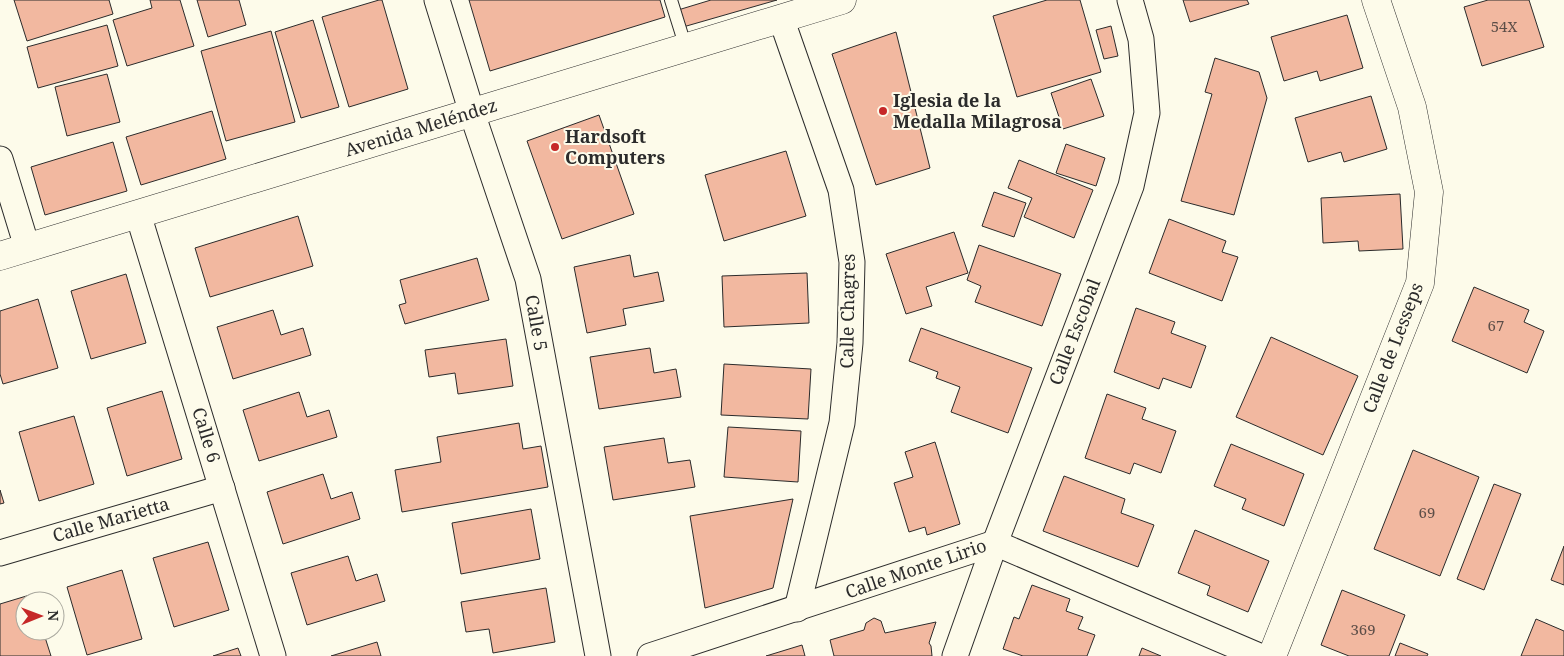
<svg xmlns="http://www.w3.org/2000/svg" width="1564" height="656" font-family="'Noto Serif',serif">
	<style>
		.building { fill: #f2b8a0; stroke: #2b2b2b }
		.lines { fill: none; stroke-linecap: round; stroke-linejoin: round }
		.lane-casing { stroke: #2b2b2b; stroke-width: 14 }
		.street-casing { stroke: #2b2b2b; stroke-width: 27 }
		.secondary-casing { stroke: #2b2b2b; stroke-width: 29 }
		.lane { stroke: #fdfbea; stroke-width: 12 }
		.street { stroke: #fdfbea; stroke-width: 25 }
		.secondary { stroke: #fdfbea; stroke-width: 28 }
		.poi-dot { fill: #c62828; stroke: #fdfbea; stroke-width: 2 }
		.labels { text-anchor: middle; stroke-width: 4; stroke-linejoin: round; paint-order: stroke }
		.number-label { font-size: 15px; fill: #5d4e48 }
		.poi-label { font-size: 18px; font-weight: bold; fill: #2b2b2b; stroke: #fdfbea; text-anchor: start }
		.street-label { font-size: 18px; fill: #2b2b2b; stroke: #fdfbea }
	</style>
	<rect width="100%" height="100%" fill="#fdfbea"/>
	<g class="building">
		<path d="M14,0h95l4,14 -86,27z"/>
		<path d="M150,0h30l14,46 -67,20 -14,-46 39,-12z"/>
		<path d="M197,0h42l7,25 -38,12z"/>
		<path d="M379,0h3l26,89 -59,18 -27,-90z"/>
		<path d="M469,0h191l5,17 -175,54z"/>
		<path d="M711,0h66l-94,27 -5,-17z"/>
		<path d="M1047,0h33l21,72 -84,25 -24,-81z"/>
		<path d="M1183,0h64l2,4 -59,18z"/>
		<path d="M1488,0h41l15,47 -62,19 -18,-59z"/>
		<path d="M1347,15l16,53 -43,13 -3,-10 -33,10 -13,-44z"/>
		<path d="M313,20l26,87 -38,11 -26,-86z"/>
		<path d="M107,25l11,41 -80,22 -11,-41z"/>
		<path d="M1111,26l7,30 -14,3 -8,-29z"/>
		<path d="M271,31l24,91 -69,19 -25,-90z"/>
		<path d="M896,32l34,136 -54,17 -44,-131z"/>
		<path d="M1215,58l44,14 8,26 -33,117 -53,-14 31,-107 -7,-2z"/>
		<path d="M107,74l13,48 -53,14 -12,-49z"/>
		<path d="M1091,79l13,37 -41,13 -12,-36z"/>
		<path d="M1371,96l16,53 -43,13 -3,-10 -33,10 -13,-44z"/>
		<path d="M212,111l14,48 -85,26 -15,-48z"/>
		<path d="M599,115l35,99 -72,25 -35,-98z"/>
		<path d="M113,142l14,49 -82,24 -14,-48z"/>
		<path d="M1066,144l39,14 -9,28 -40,-13z"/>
		<path d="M786,151l20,65 -82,25 -19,-66z"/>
		<path d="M1019,160l74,30 -19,48 -50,-21 8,-19 -24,-10z"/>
		<path d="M994,192l32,11 -12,34 -32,-11z"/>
		<path d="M1400,194l3,55 -44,2 -1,-10 -35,2 -2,-45z"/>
		<path d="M298,216l15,50 -103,31 -15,-49z"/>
		<path d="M1169,219l57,22 -4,11 16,5 -16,44 -73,-28z"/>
		<path d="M954,232l14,41 -42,14 6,19 -26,8 -20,-60z"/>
		<path d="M979,245l82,29 -19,52 -67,-24 6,-16 -14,-6z"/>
		<path d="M630,255l4,22 24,-5 6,29 -41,8 3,16 -39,8 -13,-66z"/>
		<path d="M477,258l12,42 -84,24 -6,-19 7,-2 -6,-23z"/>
		<path d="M807,273l2,50 -85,4 -2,-51z"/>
		<path d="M126,274l20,69 -55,16 -20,-68z"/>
		<path d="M1474,287l55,23 -5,12 20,9 -17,42 -75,-32z"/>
		<path d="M38,299l20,69 -55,16 -3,-10v-63z"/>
		<path d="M1136,308l39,14 -4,11 35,13 -15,42 -28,-10 -4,11 -45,-17z"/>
		<path d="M273,310l8,25 22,-7 8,27 -78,24 -16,-52z"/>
		<path d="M921,328l111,40 -24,65 -57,-21 9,-25 -24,-9 2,-6 -29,-11z"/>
		<path d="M1271,337l87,39 -35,79 -87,-38z"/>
		<path d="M506,339l7,47 -55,8 -3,-21 -26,4 -4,-27z"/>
		<path d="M650,348l4,25 22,-4 5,28 -82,12 -9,-52z"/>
		<path d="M724,364l87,5 -3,50 -87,-4z"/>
		<path d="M162,391l20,68 -55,17 -20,-68z"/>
		<path d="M299,392l8,25 22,-7 8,27 -78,24 -16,-51z"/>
		<path d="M1107,394l39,14 -4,11 34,12 -15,42 -27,-10 -4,11 -45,-16z"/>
		<path d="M74,416l20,68 -55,17 -20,-69z"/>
		<path d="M519,423l4,26 18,-3 7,41 -146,25 -7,-42 46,-8 -4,-25z"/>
		<path d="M728,427l73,4 -3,51 -74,-5z"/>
		<path d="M664,438l4,25 22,-3 5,27 -82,13 -9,-53z"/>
		<path d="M935,442l25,82 -33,11 -2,-8 -16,5 -15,-49 19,-6 -8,-25z"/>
		<path d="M1231,444l73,30 -20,52 -42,-17 4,-10 -32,-13z"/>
		<path d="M1413,450l66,27 -39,99 -66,-27z"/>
		<path d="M323,474l8,25 21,-7 8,27 -77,25 -16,-52z"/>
		<path d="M1064,476l61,23 -4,14 33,12 -16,42 -95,-36z"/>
		<path d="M1494,484l27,10 -37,96 -27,-11z"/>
		<path d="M0,490l4,13 -4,1z"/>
		<path d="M793,499l-20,89 -68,20 -15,-92z"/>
		<path d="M531,509l9,50 -79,15 -9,-51z"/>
		<path d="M1195,530l74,31 -21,51 -41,-17 3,-9 -32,-13z"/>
		<path d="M208,542l21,68 -55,17 -21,-69z"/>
		<path d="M1564,546v39l-13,-5z"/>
		<path d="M348,556l8,25 21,-7 8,27 -78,24 -16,-52z"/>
		<path d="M122,570l20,69 -55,16 -20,-68z"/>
		<path d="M1032,585l38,14 -4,12 17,6 -5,12 17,6 -8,21h-64l-20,-7 11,-32 5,2z"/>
		<path d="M546,588l9,54 -62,11 -4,-24 -23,3 -5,-30z"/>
		<path d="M1342,590l63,25 -16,41h-40l-28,-11z"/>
		<path d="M33,594l2,7h-10v30h18l8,25h-51v-52z"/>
		<path d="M874,618l7,3 4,12 51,-11 -7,21 2,3 1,10h-98l-4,-16 34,-10 2,-7z"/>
		<path d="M1536,619l28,12v25h-43z"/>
		<path d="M377,642l4,14h-50z"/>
		<path d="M1400,643l28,11 -1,2h-32z"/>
		<path d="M802,645l3,11h-39z"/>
		<path d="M238,648l3,8h-28z"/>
		<path d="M1142,648l19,8h-22z"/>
	</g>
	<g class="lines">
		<defs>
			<path id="lane" d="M671,0l15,48"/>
			<g id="street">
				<path d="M437,0l35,113 56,166 70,377"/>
				<path d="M781,18l60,172 11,72 -2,81 -8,80 -45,186"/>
				<path d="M0,159l27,88"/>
				<path d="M138,214l135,442"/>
				<path d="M0,553l222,-65"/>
				<path d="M650,656l345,-113 264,113"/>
				<path d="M955,656l40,-113 136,-357 16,-73 -6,-74 -11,-39"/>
			</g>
			<g id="secondary">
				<path d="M0,256l842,-256"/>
				<path d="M1272,656l148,-373 9,-91 -17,-85 -36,-107"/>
			</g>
		</defs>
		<use href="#lane" class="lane-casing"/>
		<use href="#street" class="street-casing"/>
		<use href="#secondary" class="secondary-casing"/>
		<use href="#lane" class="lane"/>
		<use href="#street" class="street"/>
		<use href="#secondary" class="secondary"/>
	</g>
	<g class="poi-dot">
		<circle cx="883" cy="111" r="5"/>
		<circle cx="555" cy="147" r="5"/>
	</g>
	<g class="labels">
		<g class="number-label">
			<text x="1504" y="32">54X</text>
			<text x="1496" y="331">67</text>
			<text x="1427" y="518">69</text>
			<text x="1363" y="635">369</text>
		</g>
		<g class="poi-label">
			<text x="893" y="107">Iglesia de la<tspan x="893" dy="21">Medalla Milagrosa</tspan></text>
			<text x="565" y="143">Hardsoft<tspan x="565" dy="21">Computers</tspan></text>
		</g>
		<g class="street-label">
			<text transform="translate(421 128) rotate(-17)" y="6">Avenida Meléndez</text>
			<text transform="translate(848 311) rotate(-89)" y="6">Calle Chagres</text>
			<text transform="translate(536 323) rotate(80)" y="6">Calle 5</text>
			<text transform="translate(1075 332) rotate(-69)" y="6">Calle Escobal</text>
			<text transform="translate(1393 348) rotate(-69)" y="6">Calle de Lesseps</text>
			<text transform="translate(206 435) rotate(73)" y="6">Calle 6</text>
			<text transform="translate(111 520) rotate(-16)" y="6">Calle Marietta</text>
			<text transform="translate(916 569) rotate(-19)" y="6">Calle Monte Lirio</text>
		</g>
	</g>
	<g transform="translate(40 616) rotate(89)"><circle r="24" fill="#fdfbea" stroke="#a9a89e"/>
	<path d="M0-4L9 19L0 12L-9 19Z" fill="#c62828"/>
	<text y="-8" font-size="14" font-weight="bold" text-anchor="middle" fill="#2b2b2b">N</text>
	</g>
</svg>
